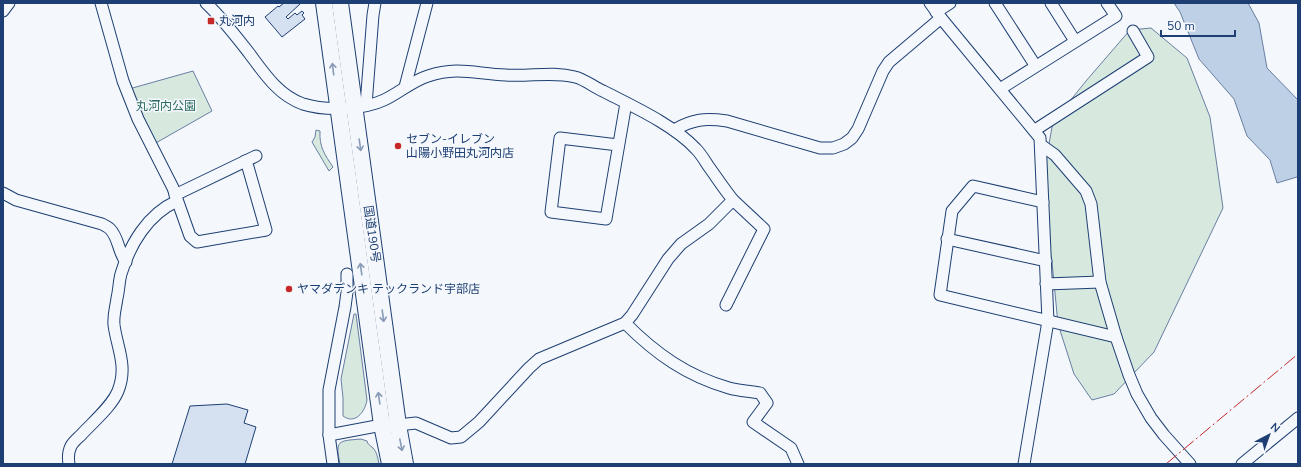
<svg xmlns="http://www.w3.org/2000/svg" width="1301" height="467" font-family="'Nunito Sans','Noto Sans JP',sans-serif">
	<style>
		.green { fill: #d7e8df; stroke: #687fa3 }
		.water { fill: #bed0e5; stroke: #687fa3 }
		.building { fill: #d5e0f0; stroke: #1d3f73 }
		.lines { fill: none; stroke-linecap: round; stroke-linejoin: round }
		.minor-casing { stroke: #1d3f73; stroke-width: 13 }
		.highway-casing { stroke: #1d3f73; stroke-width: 18 }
		.minor { stroke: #f4f7fb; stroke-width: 11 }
		.highway { stroke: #f4f7fb; stroke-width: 16 }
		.power { stroke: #c62828; stroke-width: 1; stroke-dasharray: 14 3 2 3; stroke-linecap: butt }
		.oneway { stroke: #889bb7 }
		.poi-dot { fill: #c62828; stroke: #f4f7fb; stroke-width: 1.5 }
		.labels { text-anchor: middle; stroke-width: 3; stroke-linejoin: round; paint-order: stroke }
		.poi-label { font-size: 12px; fill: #1d3f73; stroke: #f4f7fb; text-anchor: start }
		.park-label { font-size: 12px; fill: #2c6c60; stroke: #f4f7fb }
		.street-label { font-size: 12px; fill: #1d3f73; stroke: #f4f7fb }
	</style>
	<rect width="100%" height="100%" fill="#f4f7fb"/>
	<g class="green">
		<path d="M1151,28l36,30 23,59 13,91 -69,144 -40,42 -22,6 -18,-26 -16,-50 -6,-62 -13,-64 14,-76 33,-41 44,-51z"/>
		<path d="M193,71l19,40 -58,33 -25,-55z"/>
		<path d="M316,130l4,1c-1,16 5,24 13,36l-4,4 -17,-29 3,-5z"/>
		<path d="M354,314h2l11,86c-2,12 -12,25 -24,16v-18l-2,-19z"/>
		<path d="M361,439l6,2c1,4 3,4 6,7 4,4 5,11 6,16h-39c-5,-24 -2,-23 21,-25z"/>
	</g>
	<path class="water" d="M1174,3h74l11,20 8,45 31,32v77h-1l-20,6 -7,-23 -23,-24 -13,-37 -35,-40 -19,-47z"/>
	<g class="building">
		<path d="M284,3h15l1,1 -14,13 2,2 7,-6 2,2 5,-4 2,2 -2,2 3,4 -23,18 -17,-20 13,-11 1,1z"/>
		<path d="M227,404l21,6 -4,13 12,4 -11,37h-73l18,-58z"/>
	</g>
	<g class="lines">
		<defs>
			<g id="minor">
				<path d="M101,3l22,78 15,38 35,69 17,48 7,6 69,-12 -18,-63 -3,-6"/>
				<path d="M206,3c16,15 29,32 43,50 15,20 29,42 54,51 22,7 60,6 81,-4 15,-7 28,-19 44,-24 30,-10 48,-2 78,-1 23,2 46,-4 69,2 9,2 19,10 28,14 29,15 71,34 93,58 5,5 9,12 13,18 8,11 15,22 24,33l-24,24 -28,20 -13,15 -36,56 -7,8 -86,36 -10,9 -50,54 -18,15 -10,1 -35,-15 -18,2h-16l-53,10"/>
				<path d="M930,3l11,15 99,120 8,183 -24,143"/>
				<path d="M995,3l40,62"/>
				<path d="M1051,3l24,38"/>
				<path d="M3,11l6,-8"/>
				<path d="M936,12l14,-9"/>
				<path d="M405,87l22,-84"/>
				<path d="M1000,89l116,-73 -9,-13"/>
				<path d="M366,105l7,-90 2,-12"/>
				<path d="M674,130c19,-11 31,-12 53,-9l93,27h13l11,-4 8,-6 6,-9 25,-58 6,-9 52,-44"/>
				<path d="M1035,130l113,-73 -15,-26"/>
				<path d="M618,145l-58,-7 -9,74 55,7 20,-116"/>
				<path d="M1041,145l14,10 31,36 5,13 9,78 16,55 13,38 8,19 14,24 13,17 26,29"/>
				<path d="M3,193l13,7 86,24c2,1 6,3 8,5 9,9 8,23 16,33"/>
				<path d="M175,195l81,-39"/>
				<path d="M1043,202l-70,-16 -21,25 -12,84 176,42"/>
				<path d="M947,239l99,22"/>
				<path d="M1046,284l54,-2"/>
				<path d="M726,305l38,-76 -31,-29"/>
				<path d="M625,323c31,31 62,53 104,65 10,3 21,3 31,5l7,10 -14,19 38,26 7,16"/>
				<path d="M69,464c-1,-6 -1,-12 2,-18 2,-4 7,-8 10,-11 12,-13 31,-29 37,-44 10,-25 -1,-43 -4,-66 -1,-10 2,-18 3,-27 2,-8 2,-17 4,-24 9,-30 27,-60 56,-73"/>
				<path d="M333,464l-4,-29v-45l16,-83 2,-15v-18"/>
				<path d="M1242,464l56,-46"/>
			</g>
			<g id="highway">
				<path d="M324,3l58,422 8,39"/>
				<path d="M340,3l58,422 7,39"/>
			</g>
		</defs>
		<use href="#minor" class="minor-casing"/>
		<use href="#highway" class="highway-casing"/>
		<use href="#minor" class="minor"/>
		<use href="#highway" class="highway"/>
		<path class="power" d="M1166,464l132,-110"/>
	</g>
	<defs><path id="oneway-shaft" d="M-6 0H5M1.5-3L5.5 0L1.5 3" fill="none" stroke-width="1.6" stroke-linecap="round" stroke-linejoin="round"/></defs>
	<g class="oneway">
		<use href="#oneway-shaft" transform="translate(333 69) rotate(-97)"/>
		<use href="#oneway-shaft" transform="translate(360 145) rotate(82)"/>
		<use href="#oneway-shaft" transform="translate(361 269) rotate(-98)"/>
		<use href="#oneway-shaft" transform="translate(383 316) rotate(82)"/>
		<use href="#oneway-shaft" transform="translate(379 398) rotate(-98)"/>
		<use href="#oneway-shaft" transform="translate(401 445) rotate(79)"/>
	</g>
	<g class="poi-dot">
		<rect x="207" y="17" width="8" height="8" rx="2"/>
		<circle cx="398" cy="146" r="4"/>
		<circle cx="289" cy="289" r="4"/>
	</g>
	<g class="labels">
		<g class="poi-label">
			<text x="219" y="25">丸河内</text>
			<text x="406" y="143">セブン-イレブン<tspan x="406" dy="14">山陽小野田丸河内店</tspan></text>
			<text x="297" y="293">ヤマダデンキ テックランド宇部店</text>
		</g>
		<g class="park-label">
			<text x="166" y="110">丸河内公園</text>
		</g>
		<g class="street-label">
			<text transform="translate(372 234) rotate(82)" y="4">国道190号</text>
		</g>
	</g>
	<rect width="1301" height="467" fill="none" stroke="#1d3f73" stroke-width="8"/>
	<g transform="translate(1269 435) rotate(41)" stroke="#f4f7fb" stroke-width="3" paint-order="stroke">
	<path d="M0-3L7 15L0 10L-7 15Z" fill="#1d3f73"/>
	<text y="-6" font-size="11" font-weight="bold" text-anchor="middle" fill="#1d3f73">N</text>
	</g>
	<path d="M1161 30v6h74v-6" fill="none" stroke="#1d3f73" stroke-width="2"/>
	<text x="1167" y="30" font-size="12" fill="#1d3f73" stroke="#f4f7fb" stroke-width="3" paint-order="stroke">50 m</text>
</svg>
